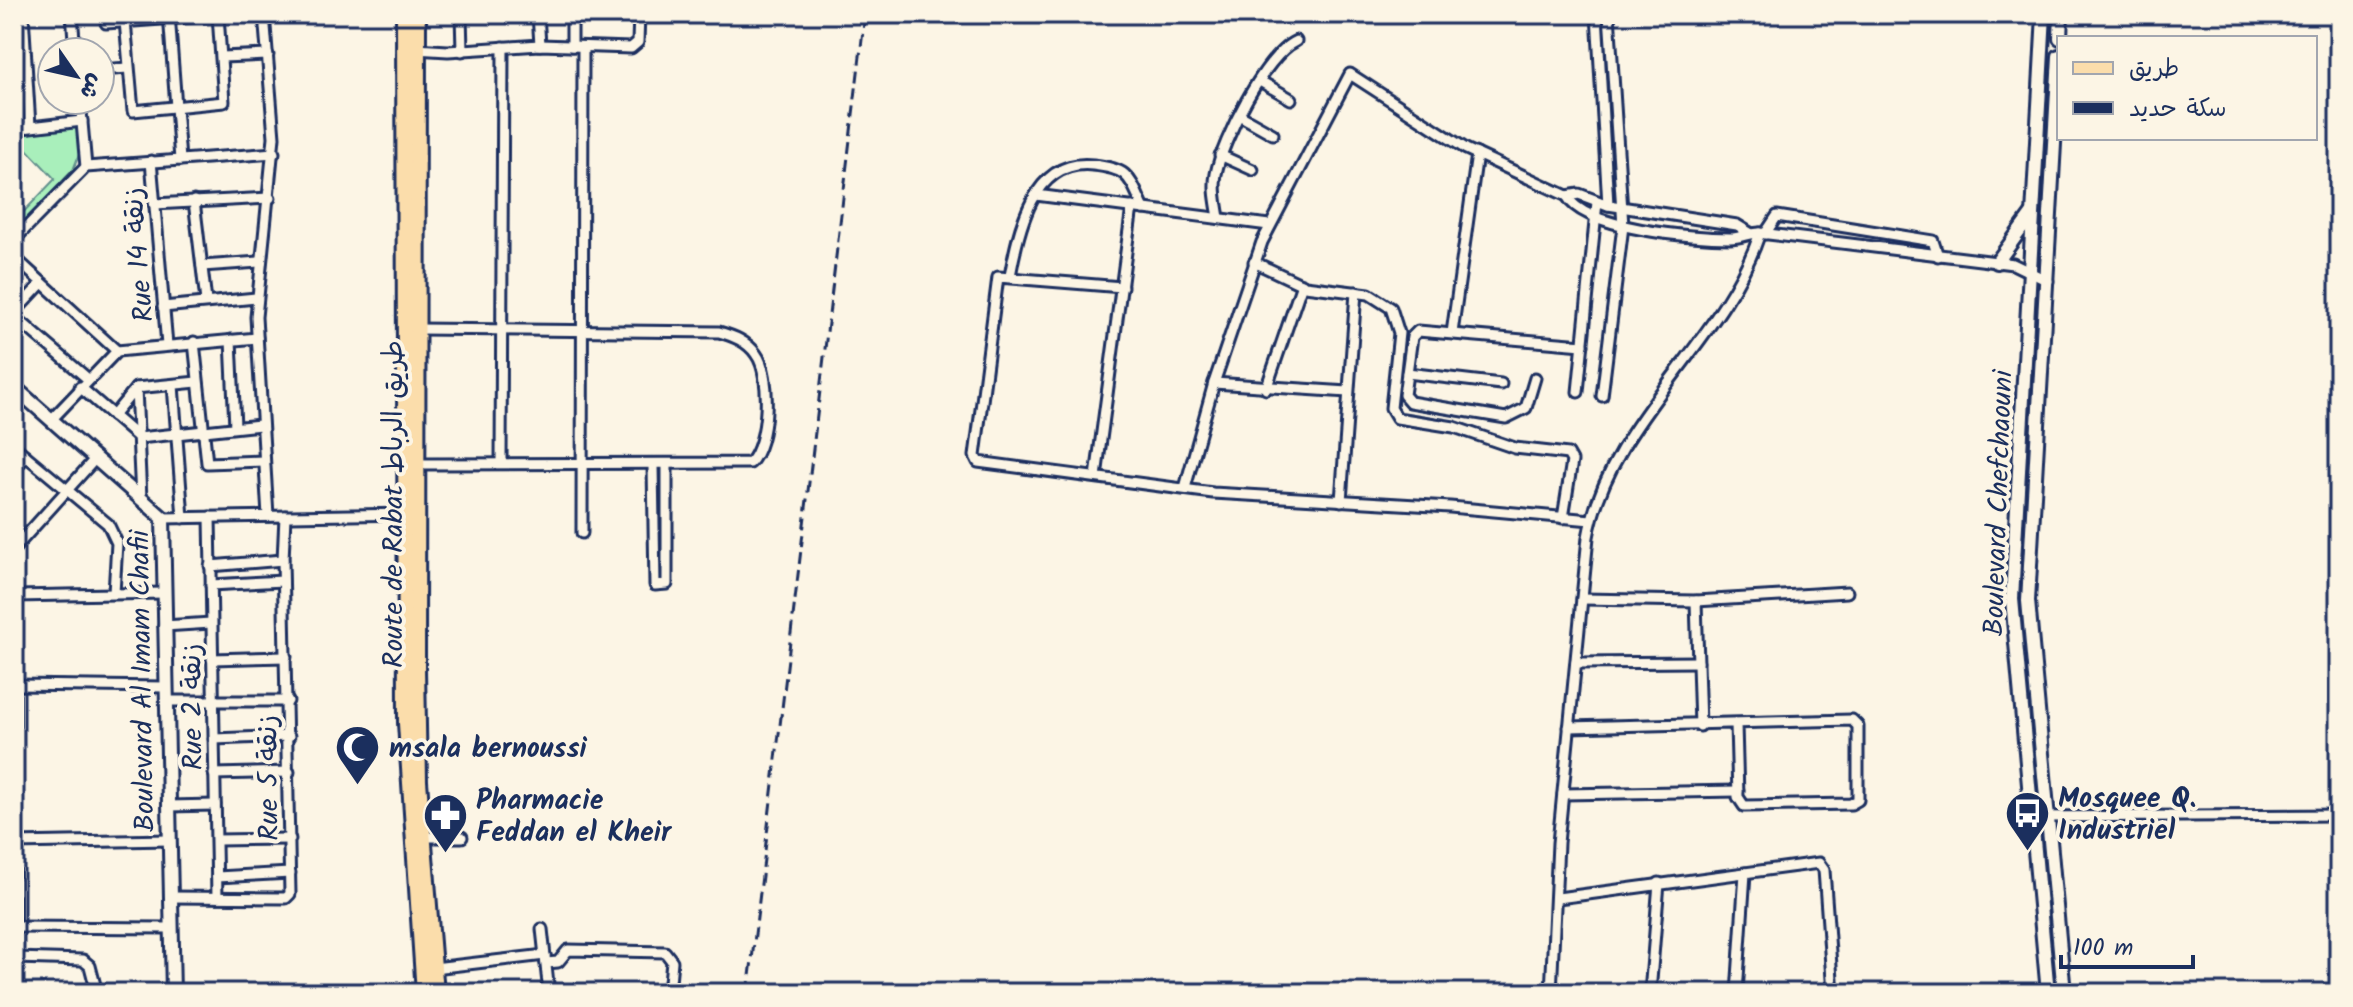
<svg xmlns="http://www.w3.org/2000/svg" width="2353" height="1007" font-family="Kalam,'Playpen Sans Arabic',sans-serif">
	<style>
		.green { fill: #a9efbb; stroke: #628f8c; stroke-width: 2 }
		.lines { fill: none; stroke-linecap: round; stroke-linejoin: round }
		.minor-casing { stroke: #1b2f5e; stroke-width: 15 }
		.tertiary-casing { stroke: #1b2f5e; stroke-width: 18 }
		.primary-casing { stroke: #1b2f5e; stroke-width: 20 }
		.minor { stroke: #fcf5e5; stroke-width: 9 }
		.tertiary { stroke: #fcf5e5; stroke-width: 12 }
		.primary { stroke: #fbddab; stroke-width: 14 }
		.rail { stroke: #1b2f5e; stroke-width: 3; stroke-dasharray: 12 6; stroke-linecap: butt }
		.labels { text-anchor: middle; stroke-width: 8; stroke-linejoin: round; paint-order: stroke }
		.street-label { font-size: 28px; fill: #1b2f5e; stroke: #fcf5e5 }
		.poi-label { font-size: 28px; font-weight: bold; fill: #1b2f5e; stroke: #fcf5e5; text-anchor: start }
	</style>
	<rect width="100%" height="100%" fill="#fcf5e5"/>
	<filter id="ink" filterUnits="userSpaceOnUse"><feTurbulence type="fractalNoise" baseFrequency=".0125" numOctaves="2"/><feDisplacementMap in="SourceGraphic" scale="16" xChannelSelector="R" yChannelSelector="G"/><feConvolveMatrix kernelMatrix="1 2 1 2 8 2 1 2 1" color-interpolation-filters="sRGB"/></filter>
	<g filter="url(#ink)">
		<path class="green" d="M77,125l3,27 -7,18 -56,59 -3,-7 41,-43 -36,-38 8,-9z"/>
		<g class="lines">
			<defs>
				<g id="minor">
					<path d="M23,14l7,112"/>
					<path d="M72,14l3,38"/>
					<path d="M169,14l11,146"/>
					<path d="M264,14l10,123 -18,180 12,199"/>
					<path d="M461,14l1,37"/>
					<path d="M538,14l2,31"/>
					<path d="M572,14v32"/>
					<path d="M1597,14l11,191"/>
					<path d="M106,23l112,-8 6,87 -91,9 -8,-90"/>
					<path d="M415,49l33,2 92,-6 91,3 7,-6 1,-28"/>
					<path d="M222,57l46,-2"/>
					<path d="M100,70l28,-2"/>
					<path d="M1260,81l31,18"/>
					<path d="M80,100l6,67"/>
					<path d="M1241,116l32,18"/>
					<path d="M14,129l68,-8"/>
					<path d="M1220,155l33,15"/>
					<path d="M151,161l16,184"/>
					<path d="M1036,195l233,30"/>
					<path d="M1567,196c17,33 126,42 163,42 11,0 19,-5 30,-5l253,31 35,17"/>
					<path d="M194,201l12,100"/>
					<path d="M154,204l116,-6"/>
					<path d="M1219,218c-2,-14 -6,-29 -3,-44 6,-33 49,-119 80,-133"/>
					<path d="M1765,234l12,-18 156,25 5,15"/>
					<path d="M14,240l72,-73 188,-14"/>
					<path d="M14,257l103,94"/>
					<path d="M1254,262l51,24 64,8 22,14 8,25 -8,75 6,10 57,9 61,21 53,6 4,7 -9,57"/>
					<path d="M202,266l57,-4"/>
					<path d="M1010,276c8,-45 23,-118 83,-111 37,4 36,12 51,44"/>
					<path d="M1122,287l-124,-10 -23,179 3,6 235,31 237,14 141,13"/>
					<path d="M163,307l93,-9"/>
					<path d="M14,313l28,-30"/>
					<path d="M14,316l74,63"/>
					<path d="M418,329l301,3c14,4 28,9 37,22 16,21 13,90 -6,109l-331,1"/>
					<path d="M1452,333l25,-179"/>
					<path d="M231,340l4,87"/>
					<path d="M194,342l13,121 56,-2"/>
					<path d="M1407,373l94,11"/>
					<path d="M1535,378l-9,30 -20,10 -96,-16 -6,-7 8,-58 6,-6 165,14"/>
					<path d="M1214,383l134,9"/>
					<path d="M173,385l10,133"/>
					<path d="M80,387l59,51 121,-13"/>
					<path d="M136,388l5,111"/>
					<path d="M1266,389l36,-105"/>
					<path d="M1578,392l19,-190"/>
					<path d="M1602,396l21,-170 -14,-212"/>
					<path d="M113,416l23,-28 61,-6"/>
					<path d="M51,420l66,-69 140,-13"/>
					<path d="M14,446l94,78 9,19 -3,50"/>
					<path d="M501,463l2,-416"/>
					<path d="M653,466l2,119 12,-1v-119"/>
					<path d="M14,469l12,-13"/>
					<path d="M1096,477l36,-270"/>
					<path d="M1185,488l29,-105 48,-141 88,-168 116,75 101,47 12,-2 29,11 129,20 13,8"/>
					<path d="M1341,501l15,-209"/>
					<path d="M210,517l7,380"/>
					<path d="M163,518l247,-4"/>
					<path d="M582,533l1,-486"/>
					<path d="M14,549l81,-90"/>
					<path d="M210,566l73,-6"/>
					<path d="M14,581l1,412"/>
					<path d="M211,585l72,-4"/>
					<path d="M16,596l147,-3"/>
					<path d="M1582,599l114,2 151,-9"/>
					<path d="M1696,601l4,125"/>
					<path d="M164,626l47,-3"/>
					<path d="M212,659l74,-2"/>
					<path d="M1576,663l122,-1"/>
					<path d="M16,685l149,2"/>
					<path d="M166,701h122"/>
					<path d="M1569,727l283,-7 6,6v74l-7,4 -107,2 -6,-9 -2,-73"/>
					<path d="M214,739l75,-3"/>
					<path d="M214,774l75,-2"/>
					<path d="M1563,794l175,-3"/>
					<path d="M168,806l47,-1"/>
					<path d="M2033,817l306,-2"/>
					<path d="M424,837h38"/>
					<path d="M217,840l73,-1"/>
					<path d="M14,843l155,-3"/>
					<path d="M217,877l73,-4"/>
					<path d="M170,897l116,1 4,-4 -7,-334 2,-44"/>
					<path d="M1558,898l261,-35 5,7 9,123"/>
					<path d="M14,927l156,1"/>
					<path d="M542,929l7,64"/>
					<path d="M15,958l68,2 7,6 7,27"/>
					<path d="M546,963l12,-1 10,-12 97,2 7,9 -3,32"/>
					<path d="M434,968l111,-13"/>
					<path d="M1551,993l7,-150 30,-306c21,-117 135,-193 172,-304"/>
					<path d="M1650,993l9,-110"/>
					<path d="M1737,993l8,-120"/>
				</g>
				<g id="tertiary">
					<path d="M2044,14l-32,585 36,394"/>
					<path d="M2060,38l1,-24"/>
					<path d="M2059,56l-31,545 36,392"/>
					<path d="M1997,262l35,-48"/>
					<path d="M14,387l149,131 10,475"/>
				</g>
				<g id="primary">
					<path d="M404,14l2,709 18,270"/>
					<path d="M418,14l-1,655 2,112 17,212"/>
				</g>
			</defs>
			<use href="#minor" class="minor-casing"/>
			<use href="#tertiary" class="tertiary-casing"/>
			<use href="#primary" class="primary-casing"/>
			<use href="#minor" class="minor"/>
			<use href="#tertiary" class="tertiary"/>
			<use href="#primary" class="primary"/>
			<path class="rail" d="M748,993l117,-979"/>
		</g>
	</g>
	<defs>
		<symbol id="mosque-pin" viewBox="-11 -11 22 30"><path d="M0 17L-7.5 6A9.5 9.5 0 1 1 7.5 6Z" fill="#1b2f5e" stroke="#fcf5e5"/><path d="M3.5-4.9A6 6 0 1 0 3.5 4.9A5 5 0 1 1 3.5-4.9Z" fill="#fff"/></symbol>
		<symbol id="bus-pin" viewBox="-11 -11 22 30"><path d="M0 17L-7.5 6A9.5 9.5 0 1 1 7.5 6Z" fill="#1b2f5e" stroke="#fcf5e5"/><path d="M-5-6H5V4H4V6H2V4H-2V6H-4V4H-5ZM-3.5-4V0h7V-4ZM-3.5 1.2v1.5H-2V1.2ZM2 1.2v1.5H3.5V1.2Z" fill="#fff"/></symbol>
		<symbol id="pharmacy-pin" viewBox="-11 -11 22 30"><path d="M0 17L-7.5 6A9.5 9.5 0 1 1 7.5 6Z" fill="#1b2f5e" stroke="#fcf5e5"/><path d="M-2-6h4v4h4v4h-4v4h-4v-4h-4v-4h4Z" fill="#fff"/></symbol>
	</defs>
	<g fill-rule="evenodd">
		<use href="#mosque-pin" x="332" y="722" width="51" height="69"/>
		<use href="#bus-pin" x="2002" y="788" width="51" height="69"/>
		<use href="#pharmacy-pin" x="420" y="790" width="51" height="69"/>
	</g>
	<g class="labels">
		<g class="street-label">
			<text transform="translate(137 255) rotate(-95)" y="10">Rue 14 زنقة</text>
			<text transform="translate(1997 503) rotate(-88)" y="10">Boulevard Chefchaouni</text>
			<text transform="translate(392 504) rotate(-90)" y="10">Route de Rabat طريق الرباط</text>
			<text transform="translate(141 681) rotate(-91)" y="10">Boulevard Al Imam Chafii</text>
			<text transform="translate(191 707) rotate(-91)" y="10">Rue 2 زنقة</text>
			<text transform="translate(267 778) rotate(-91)" y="10">Rue 5 زنقة</text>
		</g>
		<g class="poi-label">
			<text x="389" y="757">msala bernoussi</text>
			<text x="2058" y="807">Mosquee Q.<tspan x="2058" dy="32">Industriel</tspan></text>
			<text x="476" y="809">Pharmacie<tspan x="476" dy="32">Feddan el Kheir</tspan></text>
		</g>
	</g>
	<rect width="2353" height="1007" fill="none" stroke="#fcf5e5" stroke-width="48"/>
	<rect x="24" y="24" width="2305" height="959" fill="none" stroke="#1b2f5e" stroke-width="3" filter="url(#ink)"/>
	<rect x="2057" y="36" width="260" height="104" fill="#fcf5e5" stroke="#a2a6af" stroke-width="2"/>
	<rect x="2073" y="62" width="40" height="12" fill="#fbddab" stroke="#a2a6af" stroke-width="2"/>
	<text x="2129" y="76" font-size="24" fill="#1b2f5e">طريق</text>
	<rect x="2073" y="102" width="40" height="12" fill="#1b2f5e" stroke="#a2a6af" stroke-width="2"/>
	<text x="2129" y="116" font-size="24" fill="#1b2f5e">سكة حديد</text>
	<g transform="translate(76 76) rotate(124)"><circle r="38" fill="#fcf5e5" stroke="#a2a6af" stroke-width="2"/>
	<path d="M0-6L14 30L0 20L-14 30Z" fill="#1b2f5e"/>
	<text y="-12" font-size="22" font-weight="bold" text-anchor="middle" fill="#1b2f5e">ش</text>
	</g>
	<path d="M2061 955v12h132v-12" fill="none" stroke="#1b2f5e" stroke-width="4"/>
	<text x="2073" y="955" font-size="24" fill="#1b2f5e" stroke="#fcf5e5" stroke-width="6" paint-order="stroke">100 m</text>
</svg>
